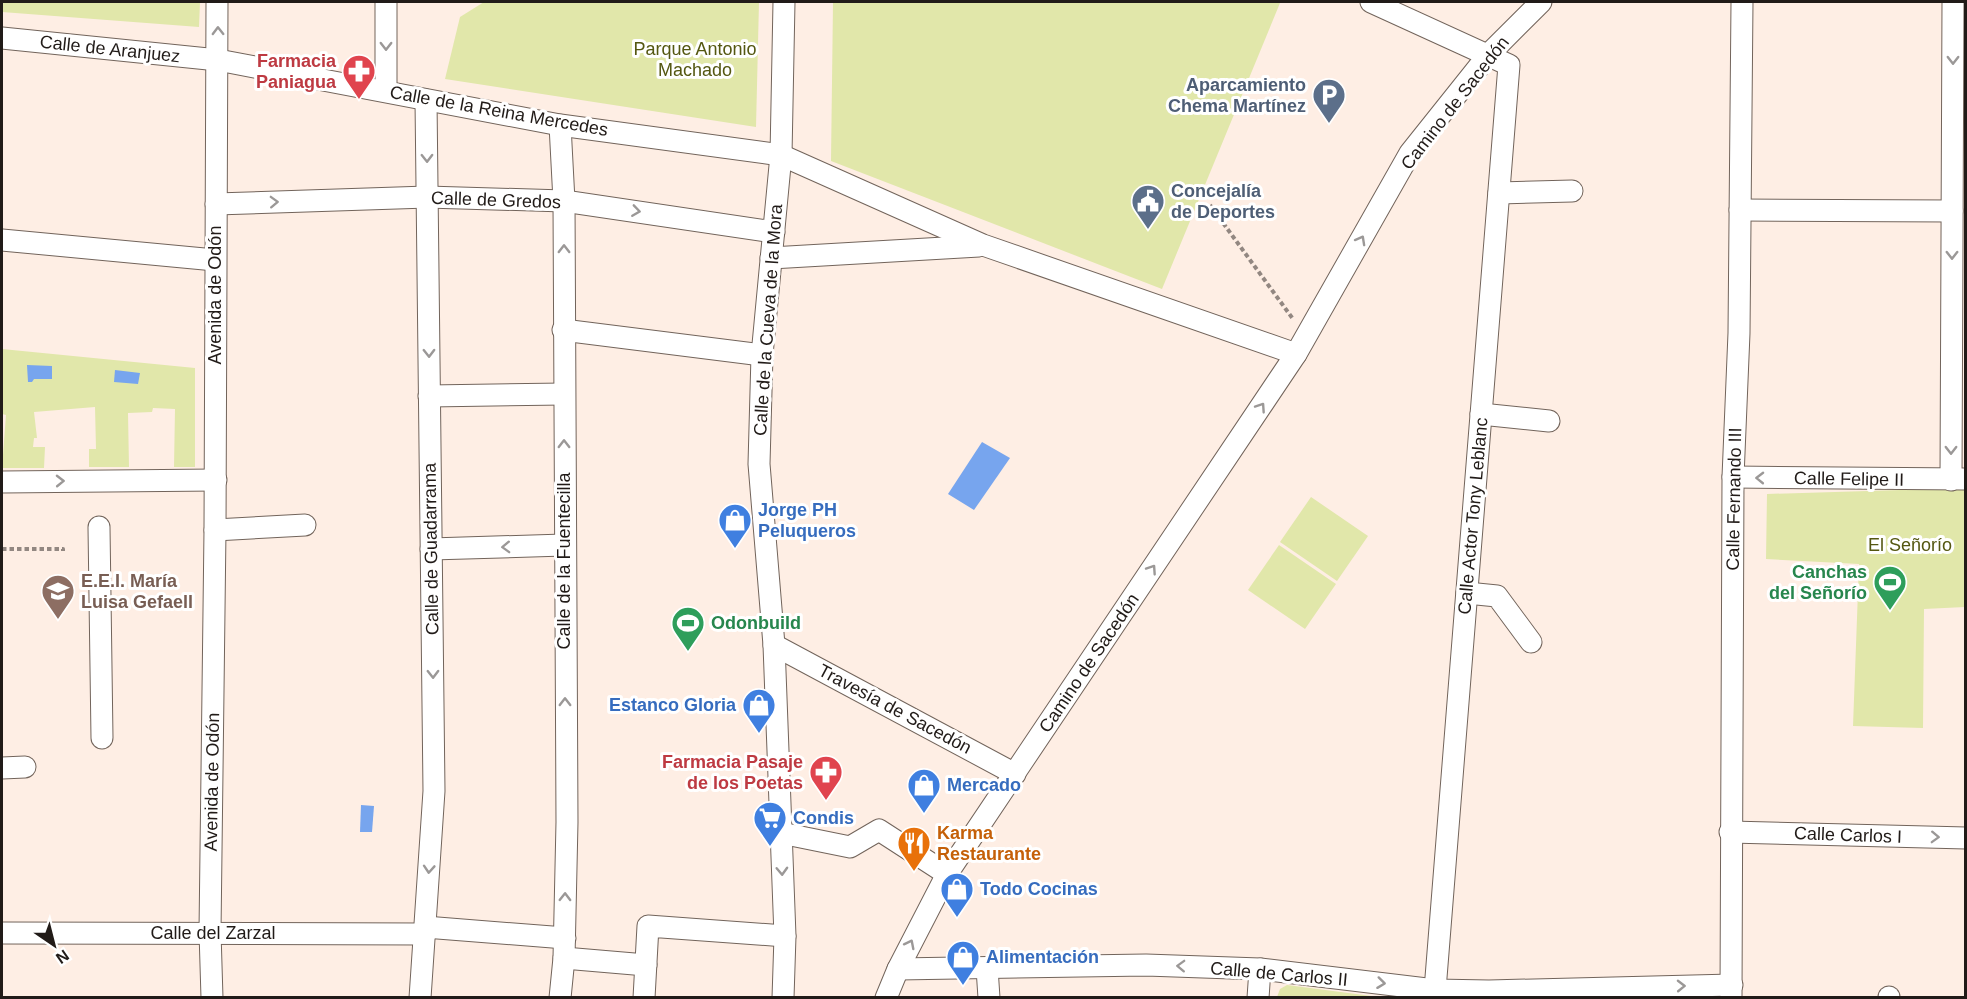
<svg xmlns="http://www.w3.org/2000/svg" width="1967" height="999" font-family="Helvetica,sans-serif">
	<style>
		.green { fill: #e1e7aa }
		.water { fill: #77a5ee }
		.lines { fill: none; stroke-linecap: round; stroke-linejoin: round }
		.minor-casing { stroke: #72645b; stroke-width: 23 }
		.path { stroke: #928781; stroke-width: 4; stroke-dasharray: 4.5 3; stroke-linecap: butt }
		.minor { stroke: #fff; stroke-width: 21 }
		.oneway { stroke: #9b9897 }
		.labels { text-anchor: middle; stroke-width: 6; stroke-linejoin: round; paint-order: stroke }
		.street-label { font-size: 18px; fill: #211b18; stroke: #fff }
		.park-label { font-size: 18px; fill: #545711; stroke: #fff }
		.health-label { font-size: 18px; font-weight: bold; fill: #be3a42; stroke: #fff; text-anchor: end }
		.service-label { font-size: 18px; font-weight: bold; fill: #4e5e75; stroke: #fff; text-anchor: end }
		.shop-label { font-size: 18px; font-weight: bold; fill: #366cbe; stroke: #fff; text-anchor: start }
		.leisure-label { font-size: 18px; font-weight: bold; fill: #27864d; stroke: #fff; text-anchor: end }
		.education-label { font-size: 18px; font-weight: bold; fill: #785e54; stroke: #fff; text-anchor: start }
		.food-label { font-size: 18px; font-weight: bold; fill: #c56008; stroke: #fff; text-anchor: start }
	</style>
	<rect width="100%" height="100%" fill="#feeee4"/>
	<g class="green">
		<path d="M2,2h198l-1,25 -197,-15z"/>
		<path d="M484,2h275l-3,125 -311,-48 15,-62z"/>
		<path d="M833,2h444l3,1 -118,286 -331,-128z"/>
		<path d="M2,349l193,19v99h-21l1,-58 -22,-1 -1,4 -24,1 1,54h-40v-18h7l-1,-42 -61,5 3,26h-3l-1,9h12l-1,21h-42l4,-53 -4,-1z"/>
		<path d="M1965,488v119l-41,2 -1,119 -70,-2 6,-162 -93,-5 1,-65z"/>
		<path d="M1311,497l57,39 -31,45 -57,-39z"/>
		<path d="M1279,545l57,39 -31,45 -57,-39z"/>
		<path d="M1287,985l92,12h-102l3,-8z"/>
	</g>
	<g class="water">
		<path d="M27,365l25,1v13h-18l-2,3h-4z"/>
		<path d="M115,370l25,3 -2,11 -24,-2z"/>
		<path d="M982,442l28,16 -36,52 -26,-16z"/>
		<path d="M361,805l13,1 -2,26h-12z"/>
	</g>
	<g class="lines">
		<defs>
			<g id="minor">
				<path d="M386,2v88"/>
				<path d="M1371,2l138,63 -74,925"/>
				<path d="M2,38l216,22 342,65 221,30 202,90 313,109"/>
				<path d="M560,125l4,76 3,621 -3,136 -4,40"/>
				<path d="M1499,193l73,-2"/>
				<path d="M216,204l211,-7 137,4 210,31"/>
				<path d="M1740,210l212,1"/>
				<path d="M2,240l213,20"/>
				<path d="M771,258l208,-12"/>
				<path d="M563,330l199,25"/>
				<path d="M429,396l135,-2"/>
				<path d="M1481,414l68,7"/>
				<path d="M1733,477l233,2"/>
				<path d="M1951,480l2,-478"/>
				<path d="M2,482l214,-2"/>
				<path d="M99,527l3,211"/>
				<path d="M215,530l90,-5"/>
				<path d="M431,549l133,-4"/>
				<path d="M1467,593l30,3 34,46"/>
				<path d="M774,645l241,129"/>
				<path d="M2,768l23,-1"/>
				<path d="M1730,832l236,6"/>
				<path d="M781,833l69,14 29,-17 68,44"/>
				<path d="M425,927l140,11"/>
				<path d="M2,933l423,1"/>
				<path d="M564,958l82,7"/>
				<path d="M987,968l2,30"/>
				<path d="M898,969l248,-4 114,4 175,21 54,1 243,-6"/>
				<path d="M1889,997v1"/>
				<path d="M212,998l-2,-66 5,-402 2,-528"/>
				<path d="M420,998l14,-207 -8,-691"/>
				<path d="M644,998l4,-72 137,10"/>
				<path d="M783,998l2,-62 -11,-291 -15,-181 3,-109 19,-200 3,-153"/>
				<path d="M886,998l12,-29 49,-95 349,-520 114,-201 79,-99 52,-52"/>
				<path d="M1258,998l2,-29"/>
				<path d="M1731,998l2,-521 6,-144 3,-331"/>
			</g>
		</defs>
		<use href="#minor" class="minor-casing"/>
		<g class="path">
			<path d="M1210,205l83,114"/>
			<path d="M2,549h61v2"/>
		</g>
		<use href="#minor" class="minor"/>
	</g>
	<defs><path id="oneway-chevron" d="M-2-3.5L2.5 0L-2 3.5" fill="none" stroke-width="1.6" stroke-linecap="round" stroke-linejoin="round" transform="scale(1.5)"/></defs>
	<g class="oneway">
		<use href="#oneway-chevron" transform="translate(218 31) rotate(-91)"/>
		<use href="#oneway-chevron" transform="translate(386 46) rotate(90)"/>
		<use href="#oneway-chevron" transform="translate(1953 60) rotate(90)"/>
		<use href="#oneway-chevron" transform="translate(427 158) rotate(89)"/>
		<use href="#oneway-chevron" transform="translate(274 202) rotate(-2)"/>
		<use href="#oneway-chevron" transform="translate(636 211) rotate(8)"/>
		<use href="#oneway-chevron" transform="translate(1361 240) rotate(-61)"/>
		<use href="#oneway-chevron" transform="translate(564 249) rotate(-90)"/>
		<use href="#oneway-chevron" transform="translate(1952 255) rotate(90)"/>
		<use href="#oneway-chevron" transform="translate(429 353) rotate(89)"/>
		<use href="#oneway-chevron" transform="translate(1261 407) rotate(-56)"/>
		<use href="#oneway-chevron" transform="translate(564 444) rotate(-90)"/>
		<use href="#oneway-chevron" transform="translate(1951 450) rotate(90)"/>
		<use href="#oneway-chevron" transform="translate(1760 478) rotate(-179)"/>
		<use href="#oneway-chevron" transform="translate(60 481) rotate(-1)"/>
		<use href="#oneway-chevron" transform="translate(506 547) rotate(178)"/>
		<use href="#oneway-chevron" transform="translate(1152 569) rotate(-56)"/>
		<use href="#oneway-chevron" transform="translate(433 674) rotate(89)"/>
		<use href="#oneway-chevron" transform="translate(565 702) rotate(-90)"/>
		<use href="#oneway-chevron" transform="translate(1935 837) rotate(2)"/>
		<use href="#oneway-chevron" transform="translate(429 869) rotate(94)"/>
		<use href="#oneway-chevron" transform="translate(782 871) rotate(88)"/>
		<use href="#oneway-chevron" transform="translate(565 897) rotate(-89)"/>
		<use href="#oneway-chevron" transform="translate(910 944) rotate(-63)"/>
		<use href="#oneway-chevron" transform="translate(1181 966) rotate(-178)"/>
		<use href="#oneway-chevron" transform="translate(1381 983) rotate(7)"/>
		<use href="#oneway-chevron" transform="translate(1681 986) rotate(-1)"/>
	</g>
	<defs>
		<symbol id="pharmacy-pin" viewBox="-11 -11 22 30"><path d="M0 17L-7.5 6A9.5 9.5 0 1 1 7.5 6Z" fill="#e0444e" stroke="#fff"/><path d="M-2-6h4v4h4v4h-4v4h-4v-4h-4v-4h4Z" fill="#fff"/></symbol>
		<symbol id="parking-pin" viewBox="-11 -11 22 30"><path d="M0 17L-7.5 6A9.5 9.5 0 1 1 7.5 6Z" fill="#5c6f8a" stroke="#fff"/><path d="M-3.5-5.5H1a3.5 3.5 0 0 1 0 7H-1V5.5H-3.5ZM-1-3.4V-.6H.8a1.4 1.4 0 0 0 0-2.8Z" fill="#fff"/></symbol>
		<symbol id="civic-pin" viewBox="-11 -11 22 30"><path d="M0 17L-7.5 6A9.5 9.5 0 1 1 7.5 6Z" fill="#5c6f8a" stroke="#fff"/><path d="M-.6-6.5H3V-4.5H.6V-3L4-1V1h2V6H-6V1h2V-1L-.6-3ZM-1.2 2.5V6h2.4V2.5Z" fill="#fff"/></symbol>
		<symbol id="shop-pin" viewBox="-11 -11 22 30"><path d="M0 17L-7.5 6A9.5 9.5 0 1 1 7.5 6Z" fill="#3f7fe0" stroke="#fff"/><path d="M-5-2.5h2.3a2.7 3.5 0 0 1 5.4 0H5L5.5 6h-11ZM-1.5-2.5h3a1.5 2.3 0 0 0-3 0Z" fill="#fff"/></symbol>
		<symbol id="stadium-pin" viewBox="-11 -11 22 30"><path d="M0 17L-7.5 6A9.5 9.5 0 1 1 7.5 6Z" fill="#2e9e5b" stroke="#fff"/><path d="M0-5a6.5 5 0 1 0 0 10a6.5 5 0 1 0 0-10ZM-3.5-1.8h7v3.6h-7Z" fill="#fff"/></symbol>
		<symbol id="school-pin" viewBox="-11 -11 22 30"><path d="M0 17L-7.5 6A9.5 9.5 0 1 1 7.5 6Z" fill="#8d6e63" stroke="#fff"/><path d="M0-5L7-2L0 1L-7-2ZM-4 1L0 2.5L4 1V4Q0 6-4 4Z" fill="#fff"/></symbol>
		<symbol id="supermarket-pin" viewBox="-11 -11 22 30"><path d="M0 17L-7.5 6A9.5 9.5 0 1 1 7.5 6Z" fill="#3f7fe0" stroke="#fff"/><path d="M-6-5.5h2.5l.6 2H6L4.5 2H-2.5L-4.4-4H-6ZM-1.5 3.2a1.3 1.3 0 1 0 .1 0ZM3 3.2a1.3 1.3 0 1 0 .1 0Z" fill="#fff"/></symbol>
		<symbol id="restaurant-pin" viewBox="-11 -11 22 30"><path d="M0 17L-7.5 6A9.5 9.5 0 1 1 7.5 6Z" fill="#e8710a" stroke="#fff"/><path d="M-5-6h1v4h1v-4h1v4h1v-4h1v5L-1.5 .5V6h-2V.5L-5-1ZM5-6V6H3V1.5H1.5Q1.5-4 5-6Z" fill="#fff"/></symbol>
	</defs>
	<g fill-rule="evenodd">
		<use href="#pharmacy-pin" x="340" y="52" width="38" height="52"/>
		<use href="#parking-pin" x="1310" y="76" width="38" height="52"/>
		<use href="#civic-pin" x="1129" y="182" width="38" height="52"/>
		<use href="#shop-pin" x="716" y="501" width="38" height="52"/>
		<use href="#stadium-pin" x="1871" y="563" width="38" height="52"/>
		<use href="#school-pin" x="39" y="572" width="38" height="52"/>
		<use href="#stadium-pin" x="669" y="604" width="38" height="52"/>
		<use href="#shop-pin" x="740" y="686" width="38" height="52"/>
		<use href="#pharmacy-pin" x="807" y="753" width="38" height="52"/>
		<use href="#shop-pin" x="905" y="766" width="38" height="52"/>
		<use href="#supermarket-pin" x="751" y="799" width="38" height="52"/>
		<use href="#restaurant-pin" x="895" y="824" width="38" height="52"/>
		<use href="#shop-pin" x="938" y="870" width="38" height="52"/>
		<use href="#shop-pin" x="944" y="938" width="38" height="52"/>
	</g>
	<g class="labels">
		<g class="street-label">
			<text transform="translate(110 49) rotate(6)" y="6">Calle de Aranjuez</text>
			<text transform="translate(1455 103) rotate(-52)" y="6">Camino de Sacedón</text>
			<text transform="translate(499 111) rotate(10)" y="6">Calle de la Reina Mercedes</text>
			<text transform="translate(496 200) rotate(2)" y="6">Calle de Gredos</text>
			<text transform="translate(215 295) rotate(-90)" y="6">Avenida de Odón</text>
			<text transform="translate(768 320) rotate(-86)" y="6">Calle de la Cueva de la Mora</text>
			<text transform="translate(1849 479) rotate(1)" y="6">Calle Felipe II</text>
			<text transform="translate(1734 499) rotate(-89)" y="6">Calle Fernando III</text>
			<text transform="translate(1473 516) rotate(-85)" y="6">Calle Actor Tony Leblanc</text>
			<text transform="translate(431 549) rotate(-91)" y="6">Calle de Guadarrama</text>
			<text transform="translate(564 561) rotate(-90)" y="6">Calle de la Fuentecilla</text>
			<text transform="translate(1089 663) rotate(-56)" y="6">Camino de Sacedón</text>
			<text transform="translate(895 709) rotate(28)" y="6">Travesía de Sacedón</text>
			<text transform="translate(212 782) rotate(-89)" y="6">Avenida de Odón</text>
			<text transform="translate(1848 835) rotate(2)" y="6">Calle Carlos I</text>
			<text x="213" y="939">Calle del Zarzal</text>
			<text transform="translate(1279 974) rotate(5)" y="6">Calle de Carlos II</text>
		</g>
		<g class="park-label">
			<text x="695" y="55">Parque Antonio<tspan x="695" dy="21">Machado</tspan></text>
			<text x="1910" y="551">El Señorío</text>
		</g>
		<g class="health-label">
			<text x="336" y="67">Farmacia<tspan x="336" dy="21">Paniagua</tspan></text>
			<text x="803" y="768">Farmacia Pasaje<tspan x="803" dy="21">de los Poetas</tspan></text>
		</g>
		<g class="service-label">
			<text x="1306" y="91">Aparcamiento<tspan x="1306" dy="21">Chema Martínez</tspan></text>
			<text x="1171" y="197" text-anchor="start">Concejalía<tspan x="1171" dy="21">de Deportes</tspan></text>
		</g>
		<g class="shop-label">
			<text x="758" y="516">Jorge PH<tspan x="758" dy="21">Peluqueros</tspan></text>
			<text x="736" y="711" text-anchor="end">Estanco Gloria</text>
			<text x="947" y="791">Mercado</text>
			<text x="793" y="824">Condis</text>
			<text x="980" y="895">Todo Cocinas</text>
			<text x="986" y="963">Alimentación</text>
		</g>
		<g class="leisure-label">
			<text x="1867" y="578">Canchas<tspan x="1867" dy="21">del Señorío</tspan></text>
			<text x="711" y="629" text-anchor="start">Odonbuild</text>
		</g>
		<g class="education-label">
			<text x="81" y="587">E.E.I. María<tspan x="81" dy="21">Luisa Gefaell</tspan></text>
		</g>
		<g class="food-label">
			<text x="937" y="839">Karma<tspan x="937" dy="21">Restaurante</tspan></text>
		</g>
	</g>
	<rect width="1967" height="999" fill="none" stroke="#211b18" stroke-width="6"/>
	<g transform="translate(54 945) rotate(145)" stroke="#ffffff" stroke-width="4.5" paint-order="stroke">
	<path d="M0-4.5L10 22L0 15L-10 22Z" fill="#211b18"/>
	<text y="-9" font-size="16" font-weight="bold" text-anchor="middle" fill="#211b18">N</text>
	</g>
</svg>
